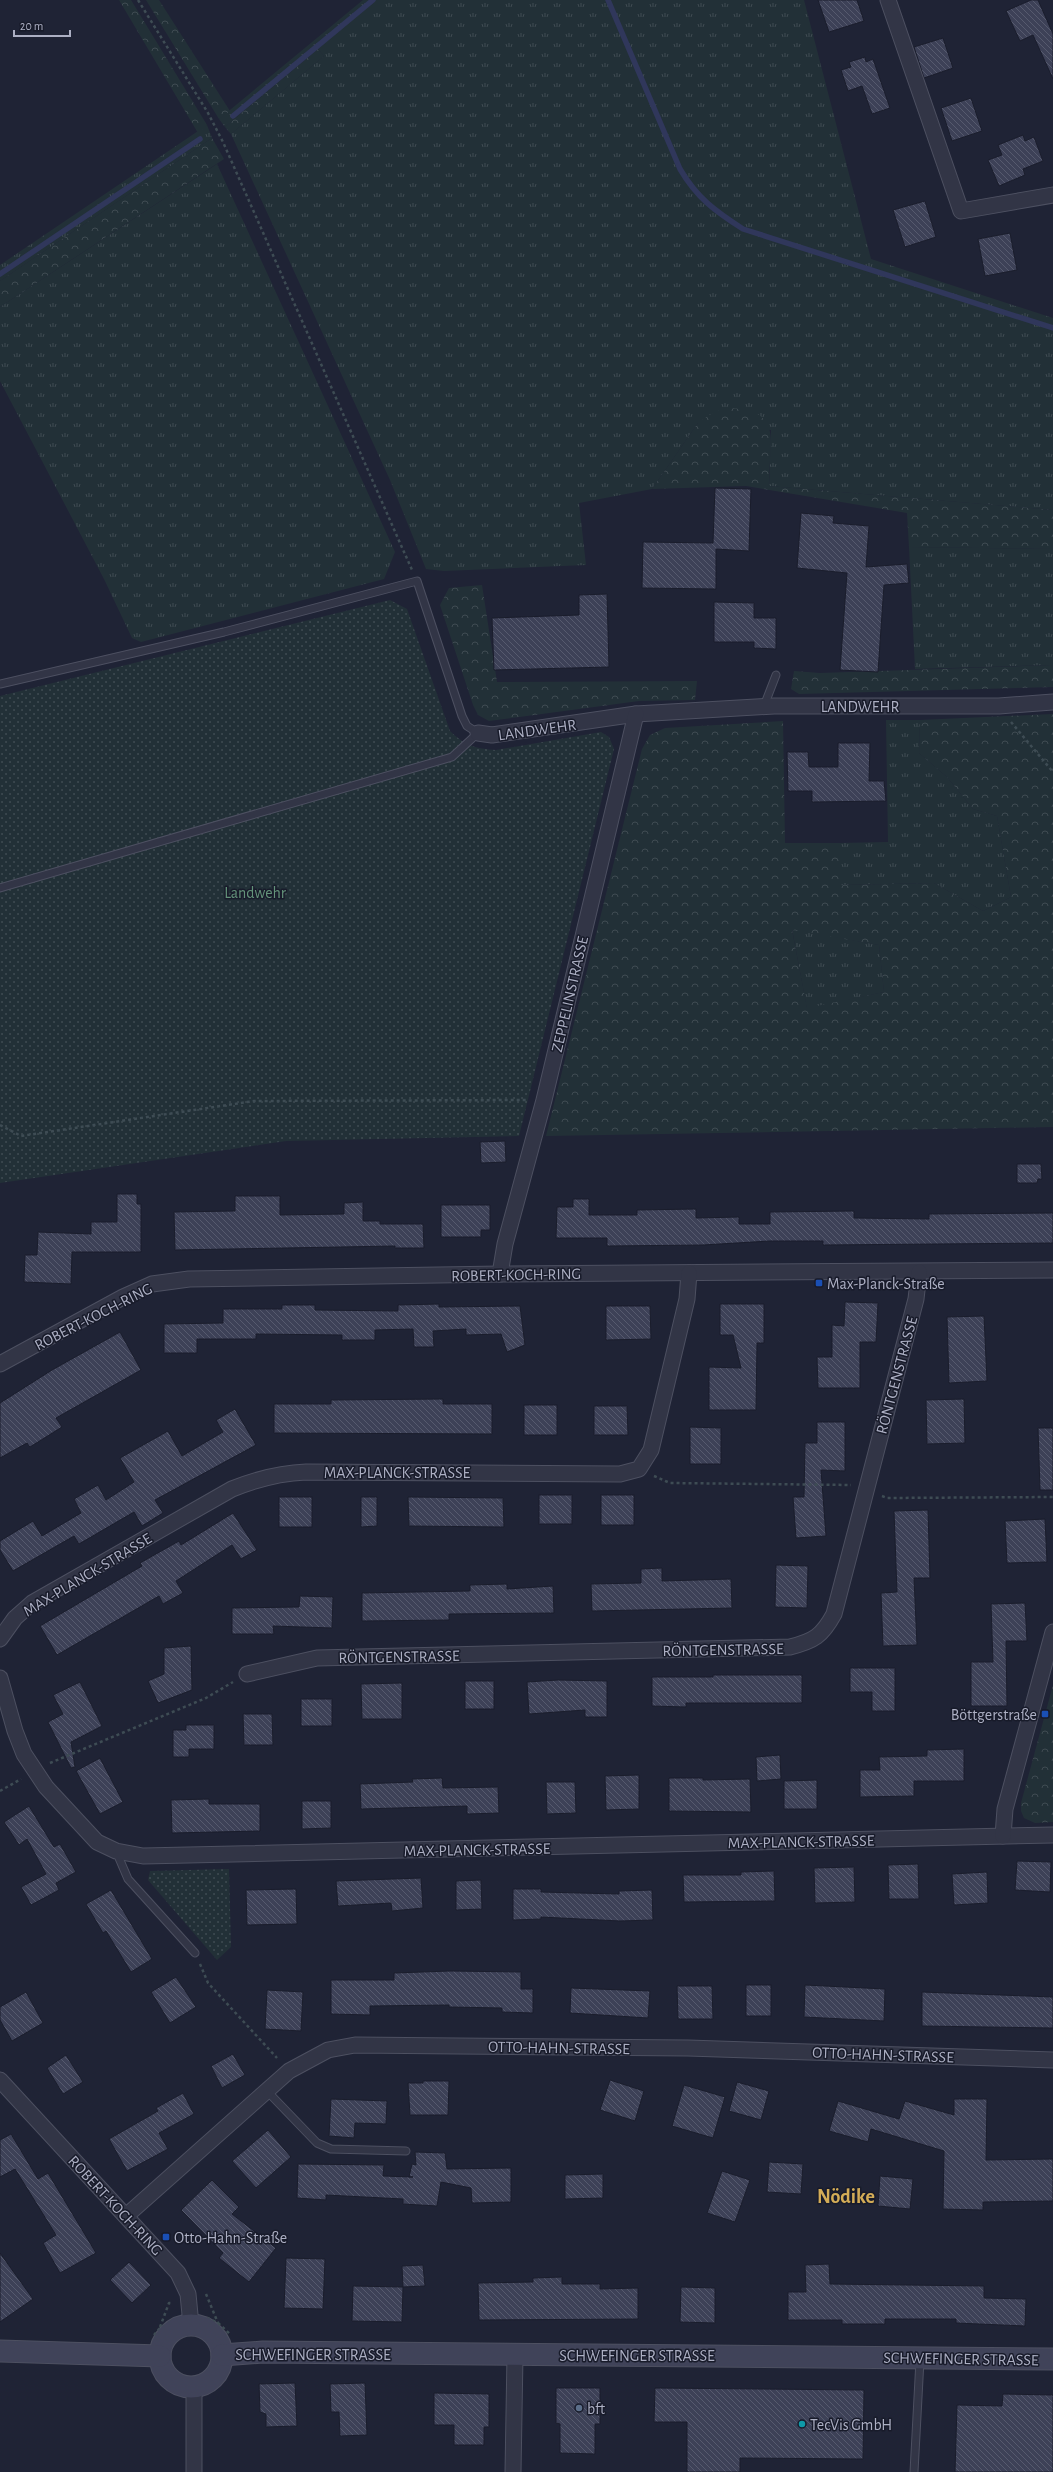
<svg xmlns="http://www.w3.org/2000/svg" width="1053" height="2472" font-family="'Alegreya Sans',sans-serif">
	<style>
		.grass { fill: url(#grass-tufts) }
		.forest { fill: url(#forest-crowns); fill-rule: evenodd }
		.park { fill: url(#park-dots) }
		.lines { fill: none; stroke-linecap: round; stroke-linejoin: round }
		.stream { stroke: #30375b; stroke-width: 5.5 }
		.building { fill: url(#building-back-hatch); stroke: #1a1d2c }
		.lane-casing { stroke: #4d5061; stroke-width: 9 }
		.street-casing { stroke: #4d5061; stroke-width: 17 }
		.secondary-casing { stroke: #4d5061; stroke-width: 23 }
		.path { stroke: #3e4c54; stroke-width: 2.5; stroke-dasharray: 3 3; stroke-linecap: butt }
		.lane { stroke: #323546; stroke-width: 7 }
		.street { stroke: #323546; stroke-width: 15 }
		.secondary { stroke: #404359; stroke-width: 21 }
		.transit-dot { fill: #1a4fb4; stroke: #181b2a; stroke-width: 1.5 }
		.service-dot { fill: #5c6f8a; stroke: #181b2a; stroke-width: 1.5 }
		.culture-dot { fill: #0f9aa8; stroke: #181b2a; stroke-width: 1.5 }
		.labels { text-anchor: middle; stroke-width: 3; stroke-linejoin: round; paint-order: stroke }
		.street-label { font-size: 16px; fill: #acafc3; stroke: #181b2a }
		.park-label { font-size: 16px; fill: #64937a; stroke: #181b2a }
		.poi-label { font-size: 16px; fill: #acafc3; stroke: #181b2a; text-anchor: start }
		.district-label { font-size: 20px; font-weight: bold; fill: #d3ac57; stroke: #181b2a }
	</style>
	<defs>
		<pattern id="grass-tufts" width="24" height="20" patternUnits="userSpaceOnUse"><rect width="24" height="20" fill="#223037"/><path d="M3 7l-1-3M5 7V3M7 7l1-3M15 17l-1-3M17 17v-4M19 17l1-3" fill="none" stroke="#3f4b52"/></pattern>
		<pattern id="forest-crowns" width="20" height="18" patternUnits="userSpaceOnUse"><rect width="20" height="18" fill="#223037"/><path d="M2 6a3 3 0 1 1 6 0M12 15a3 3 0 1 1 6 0" fill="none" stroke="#3f4b52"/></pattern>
		<pattern id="park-dots" width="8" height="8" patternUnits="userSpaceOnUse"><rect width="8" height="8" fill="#223037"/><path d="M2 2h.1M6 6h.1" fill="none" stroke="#3f4b52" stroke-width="1.8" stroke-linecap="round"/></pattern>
		<pattern id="building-back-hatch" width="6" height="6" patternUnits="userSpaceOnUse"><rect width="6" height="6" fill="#3d4157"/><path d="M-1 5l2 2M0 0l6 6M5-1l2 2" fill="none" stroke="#565a6e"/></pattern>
	</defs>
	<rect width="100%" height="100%" fill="#1f2335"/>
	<g class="grass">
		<path d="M363,0h441l67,259 182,59v192l-284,-24 2,-56 -73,-7 -46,66 -73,14 7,62 -142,6 -18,-2 -36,-89 -159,-346 93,-78 -6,-7 -93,78 -6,-8z"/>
		<path d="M207,125l5,13 -212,143v-16z"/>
		<path d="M217,164l178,388 -11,27 -243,63 -9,-4 -28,-59 -104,-198v-74z"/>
		<path d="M909,547l144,2v116l-138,4z"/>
		<path d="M886,720h34l-1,33 28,24 26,32 24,7 14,81 -28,14 -49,-28 -95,2 1,-42 48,-1z"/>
		<path d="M792,929l87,16 5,47 -77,17z"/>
	</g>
	<g class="forest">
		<path d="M119,0h12l76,125 -9,8z"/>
		<path d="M146,0h13l71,111 -11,8z"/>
		<path d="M318,49l6,7 -93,78 -6,-7z"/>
		<path d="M212,138l12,21 -224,148v-26z"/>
		<path d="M729,408c57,2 39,36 40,78l284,24v39l-144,-2 -2,-34 -161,-27 -94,3 46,-66 16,-11z"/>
		<path d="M482,585l15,97 200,-1 -2,19 -56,1 -150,20 -11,-6 -5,-10 -33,-100 9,-17z"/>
		<path d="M1053,665v22l-254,7 -8,-5 3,-18 26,2z"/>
		<path d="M1053,714v413l-507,9 96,-387 8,-14 15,-7 118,-7 2,122h55v42l94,-2 49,28 28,-14 -14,-81 -24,-7 -26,-32 -28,-24 1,-33zM792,930l87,15 5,47 -77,16z"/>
		<path d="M1053,1685v137l-18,1 -11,-5 -3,-7v-8z"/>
	</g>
	<g class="park">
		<path d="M390,600l17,9 43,122c14,14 26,18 46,19l105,-18 8,5 5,12 -95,387 -233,5 -286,42v-487z"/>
		<path d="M229,1869l2,78 -14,13 -69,-80 2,-9z"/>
	</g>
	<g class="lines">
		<g class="stream">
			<path d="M608,0l72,169c17,29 35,42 63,60l310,99"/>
			<path d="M233,116l140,-116"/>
			<path d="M0,274l200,-135"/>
		</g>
	</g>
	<g class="building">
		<path d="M818,0h39l7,21 -35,11z"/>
		<path d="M1031,0h7l15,34v45l-20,-44 -13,6 -14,-30z"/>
		<path d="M943,38l10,30 -29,10 -10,-31z"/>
		<path d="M865,57l1,5 7,-3 17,49 -18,6 -10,-28 -14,5 -7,-21 10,-3 -2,-5z"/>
		<path d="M971,98l11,33 -30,10 -11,-33z"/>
		<path d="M1023,135l2,6 9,-4 9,24 -20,8 2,6 -26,11 -11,-26 14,-5 -4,-10z"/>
		<path d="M925,201l11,36 -31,10 -12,-37z"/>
		<path d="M1010,233l7,37 -32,6 -7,-37z"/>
		<path d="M715,488l36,1 -2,62 -33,-2v40l-74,-1 1,-46 70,1z"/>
		<path d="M801,513l33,3 -1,7 36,3 -3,41 41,-3 2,19 -25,2 -6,87 -38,-2 7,-97 -50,-5z"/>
		<path d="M607,594l2,73 -115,3 -2,-52 87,-3v-20z"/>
		<path d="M714,602l40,1v15h22v31l-22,-1v-6h-40z"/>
		<path d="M838,743h32l-1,38h15l2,20 -74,1v-11h-24l-1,-39h21l1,15h29z"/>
		<path d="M505,1141l1,21 -25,1 -1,-21z"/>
		<path d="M1017,1164h24l1,15h-4l-1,4h-20z"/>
		<path d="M117,1194h20v10h4v48h-69l-1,32 -47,-2 1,-27h12l1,-23 53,2v-12h26z"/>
		<path d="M235,1196h45v19l64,-1v-11l19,-1v19h17v3h43l1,24h-29v-2l-220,4 -1,-38 61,-1z"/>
		<path d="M573,1199h16v16h48v-5l59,-1v9l43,-1v7h31v-12l84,-1v7l75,1v-5l124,-1v30l-230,2v-4h-53l-67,4 -96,1v-8h-51l1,-31h16z"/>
		<path d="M441,1205h49v25h-9v7h-40z"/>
		<path d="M845,1302l33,1 -2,39h-16v46h-42l-1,-31h15v-32l12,1z"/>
		<path d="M439,1304v3l81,-1 5,39 -18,7 -6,-18 -35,1v-6l-33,2 1,16h-20l-1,-18 -38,1v10h-33v-5l-86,-1v5h-59v14h-33v-29l59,-1v-14h59v-4h33v5l83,1v-6z"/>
		<path d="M720,1304h44v39h-7l-1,67h-47v-43l32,1 -8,-33h-13z"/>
		<path d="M606,1306h44l1,33 -45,1z"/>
		<path d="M984,1316l3,65 -38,2 -2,-66z"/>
		<path d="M120,1332l21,38 -85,48 6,9 -32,20 -3,-4 -27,15v-55l52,-33z"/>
		<path d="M443,1399v5h49v30l-218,-1v-29h57v-4z"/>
		<path d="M964,1399l1,44 -38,1 -1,-44z"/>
		<rect x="524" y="1405" width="33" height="30"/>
		<path d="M594,1406h33l1,29h-34z"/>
		<path d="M235,1409l21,36 -101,55 8,13 -21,13 -8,-14 -55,32 -5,-8 -61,35 -13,-21v-9l33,-20 9,15 39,-23 -7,-14 24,-14 8,15 28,-18 -14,-24 48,-27 14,25 41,-24 -7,-12z"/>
		<path d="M817,1422h28v49l-24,-1 5,66 -30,2 -3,-41h11l1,-54h12z"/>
		<path d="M690,1427l31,1v36h-31z"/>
		<path d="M1038,1428h15v62h-13z"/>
		<rect x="539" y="1495" width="33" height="29"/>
		<rect x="601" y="1495" width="33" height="30"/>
		<rect x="279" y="1497" width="33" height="30"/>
		<path d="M361,1497h16v29l-16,1z"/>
		<path d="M408,1497l95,1 1,29 -95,-1z"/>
		<path d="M928,1510l2,68h-16l3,67 -34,1 -2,-53 16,-1 -3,-81z"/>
		<path d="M233,1513l24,37 -16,9 -9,-14 -56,36 7,12 -20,11 -4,-8 -102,59 -17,-29 102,-60 -2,-3 39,-22 2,4z"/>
		<path d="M1045,1519l2,43 -40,1 -2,-42z"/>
		<path d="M776,1565l32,1 -1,42 -32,-1z"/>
		<path d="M662,1568v13l69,-2 1,29 -140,3 -1,-27 50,-1v-14z"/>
		<path d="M507,1584v5l46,-3 1,27 -105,1v6l-87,1v-28l108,-2v-6z"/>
		<path d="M300,1596l33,1 -1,31 -59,-2 1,8h-42v-26l67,-1z"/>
		<path d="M1025,1603l2,38h-21l1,65h-36v-44h22l-2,-58z"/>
		<path d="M191,1646l1,44 -34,13 -10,-22 16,-7v-26z"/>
		<path d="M850,1668h45v43h-23v-19h-22z"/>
		<path d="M713,1675h89v28h-116v4l-34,-1v-29h61z"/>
		<path d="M558,1680l49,1v36h-22v-7l-56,4 -2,-32z"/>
		<rect x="465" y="1681" width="29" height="28"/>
		<path d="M80,1682l22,44 -31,16 4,25 -4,1 -23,-46 15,-8 -10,-19z"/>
		<path d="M402,1683v36h-40l-1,-35z"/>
		<rect x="301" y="1699" width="31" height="27"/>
		<path d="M243,1714h29l1,31h-29z"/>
		<path d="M186,1725h28v24h-25v8h-16v-27h13z"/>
		<path d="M964,1749v32h-50v15l-54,1v-27h20l-1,-13 48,-1v-6z"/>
		<path d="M780,1755l1,24 -24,2 -1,-24z"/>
		<path d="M100,1758l23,44 -23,12 -24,-43z"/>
		<path d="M639,1775v34l-33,1 -1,-34z"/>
		<path d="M442,1778l1,10 55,-1 1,26 -32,1v-8l-106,3 -1,-25 53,-2 -1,-3z"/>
		<path d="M669,1778h34v2l47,-1 1,33 -82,-1z"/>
		<path d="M817,1780v29h-33v-28z"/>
		<path d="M546,1782h29l1,31 -29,1z"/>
		<path d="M209,1799v5h51v27l-88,2 -1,-33z"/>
		<path d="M302,1801h29v27l-29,1z"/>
		<path d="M29,1806l25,41 6,-3 16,28 -20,11 3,7 -28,15 -10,-18 25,-13 -19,-35 -8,6 -15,-23z"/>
		<path d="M1017,1861l34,1 -1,30 -35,-2z"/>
		<path d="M918,1864l1,35h-30l-1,-34z"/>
		<path d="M854,1867l1,35 -40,1 -1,-35z"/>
		<path d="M774,1871l1,30 -91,1 -1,-27h58v-3z"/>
		<path d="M987,1872l1,31 -34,2 -2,-31z"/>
		<path d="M421,1878l2,30 -31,3 -1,-8 -53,3 -2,-25z"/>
		<path d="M481,1880l1,29 -26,1v-29z"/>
		<path d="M296,1889l1,35 -50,1 -1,-35z"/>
		<path d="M513,1889h28v3l78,2v-3l33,-1 1,30 -33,1 -79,-4v2l-28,1z"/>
		<path d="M111,1890l41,69 -21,13 -25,-41 -3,2 -17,-29z"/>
		<path d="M450,1971l71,1v17h12v24l-31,-1v-4l-53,-1v-2l-79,1v9l-39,-1v-34h63v-7z"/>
		<path d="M176,1977l20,30 -26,16 -19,-31z"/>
		<rect x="746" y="1985" width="25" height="31"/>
		<path d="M805,1985l80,4 -1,32 -80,-4z"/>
		<path d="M677,1986h35l1,33h-35z"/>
		<path d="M571,1988l79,3 -2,27 -78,-5z"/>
		<path d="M267,1990l36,2 -2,39 -36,-2z"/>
		<path d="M26,1992l17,31 -31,18 -12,-21v-13z"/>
		<path d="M922,1992l131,5v31l-131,-2z"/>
		<path d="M233,2054l12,21 -23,13 -11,-22z"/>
		<path d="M66,2055l17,27 -20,12 -16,-26z"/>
		<path d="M610,2080l34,11 -9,30 -35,-11z"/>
		<path d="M423,2081h26l-1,34h-38l-2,-32h15z"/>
		<path d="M737,2082l32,9 -8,29 -32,-9z"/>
		<path d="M684,2085l41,12 -12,41 -41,-12z"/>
		<path d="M183,2093l11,21 -35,19 9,16 -41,22 -18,-32 49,-28 -2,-3z"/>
		<path d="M331,2099l56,2 -1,23 -31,-1 -1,15 -25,-2z"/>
		<path d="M954,2099h33l-1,61 67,-1v42l-70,1v8l-40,-1 1,-58 -73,-22 -3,13 -39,-11 9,-30 61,18 6,-18 49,14z"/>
		<path d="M268,2130l23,27 -35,31 -24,-27z"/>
		<path d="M11,2134l27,45 10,-6 48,80 -36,20 -17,-30 13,-8 -41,-66 -15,8v-37z"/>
		<path d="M415,2152l30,1 2,16 64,-1v34l-39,1 -1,-15 -30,-6 -4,24 -34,-2v-5l-77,-4v5l-29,-2 1,-34 86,1 -1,11 30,1h-4l3,-13 4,1z"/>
		<path d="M769,2162l34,2 -2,30 -34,-2z"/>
		<path d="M722,2171l28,9 -15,42 -28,-9z"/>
		<path d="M603,2174v24l-38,1v-24z"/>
		<path d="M880,2176l33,3 -3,30 -32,-3z"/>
		<path d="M212,2180l27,27 -7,7 44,34 -27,34 -30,-24 4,-5 -42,-43z"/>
		<path d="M0,2253l33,46 -33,23z"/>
		<path d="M286,2258l39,1 -2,50 -39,-1z"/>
		<path d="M129,2262l22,23 -19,18 -22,-23z"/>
		<path d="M829,2264l1,20 154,2v12l42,1 -1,27 -69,-3v-4h-71v5h-43v-4h-54v-28h18l-1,-27z"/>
		<path d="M423,2265l2,21 -22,1 -1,35 -50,-1 1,-35 50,1 -1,-21z"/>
		<path d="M562,2277v7h38v5l38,-1v31l-159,1 -1,-37 55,-1v-4z"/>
		<path d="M681,2287l34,1v35l-35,-1z"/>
		<path d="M295,2383l2,43 -31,1v-13l-6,-2 -1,-28z"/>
		<path d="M365,2383l2,52 -27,1 -1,-24h-8l-1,-28z"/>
		<path d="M556,2388h44v36h-5v30l-35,-1v-29l-4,-1z"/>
		<path d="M655,2388l209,2 -1,69 -123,-1v14h-53v-50h-33z"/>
		<path d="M434,2393l55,1v33h-5v18h-30v-20h-20z"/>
		<path d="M1003,2394l50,1v77h-98l2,-67 45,1z"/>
	</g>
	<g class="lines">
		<defs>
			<g id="lane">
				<path d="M0,684l224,-52 193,-51 45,135 5,10 11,7 -26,24 -452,131"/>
				<path d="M764,706l12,-31"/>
				<path d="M116,1851l12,28 67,74"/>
				<path d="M266,2090l51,53 14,6 75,2"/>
				<path d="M914,2472l6,-112"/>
			</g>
			<g id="street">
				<path d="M888,0l73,211 92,-16"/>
				<path d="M478,733l14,2 144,-21 138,-8h225l54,-4"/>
				<path d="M500,1274l5,-30 39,-144 92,-386"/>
				<path d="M0,1364l123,-67 29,-13 37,-5 311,-5 553,-4"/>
				<path d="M0,1639l15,-21 17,-15 200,-114c25,-10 47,-16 74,-17l314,2 19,-5 12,-19 36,-151 2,-26"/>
				<path d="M247,1674l70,-16 473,-11c24,-6 32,-11 44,-33l82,-315 3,-27"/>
				<path d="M0,1678l15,53 9,23 22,33 51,55 19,9 27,5 910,-21"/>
				<path d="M1003,1836l2,-27 48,-177"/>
				<path d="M0,2080l178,193 10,21 3,31"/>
				<path d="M126,2216l163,-145 39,-21 27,-5 333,3 365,12"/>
				<path d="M194,2472v-85"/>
				<path d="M513,2472l2,-117"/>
			</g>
			<g id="secondary">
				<circle cx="191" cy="2356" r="31"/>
				<path d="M0,2351l160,5"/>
				<path d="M222,2355l41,-3 790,7"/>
			</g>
		</defs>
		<use href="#lane" class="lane-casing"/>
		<use href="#street" class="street-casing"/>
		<use href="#secondary" class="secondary-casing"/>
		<g class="path">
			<path d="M138,0l70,113 15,29 189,428"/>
			<path d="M1011,722l42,50"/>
			<path d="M0,1125l21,11 233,-35 272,-1"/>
			<path d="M654,1476l16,7 181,2"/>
			<path d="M882,1496l5,2 166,-1"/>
			<path d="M50,1763l156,-65 27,-16"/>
			<path d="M0,1791l21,-12"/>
			<path d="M200,1964l8,19 69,75"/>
			<path d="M206,2294l12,29"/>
			<path d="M207,2318l11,5 12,11"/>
			<path d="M160,2327l9,-24h3"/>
			<path d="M154,2335l5,-6 16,-10"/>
		</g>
		<use href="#lane" class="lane"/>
		<use href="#street" class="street"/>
		<use href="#secondary" class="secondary"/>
	</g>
	<g class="transit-dot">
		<rect x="815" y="1279" width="8" height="8" rx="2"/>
		<rect x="1041" y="1710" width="8" height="8" rx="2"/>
		<rect x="162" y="2233" width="8" height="8" rx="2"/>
	</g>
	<circle class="service-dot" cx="579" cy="2408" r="4"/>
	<circle class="culture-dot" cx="802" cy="2424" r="4"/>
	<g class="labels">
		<g class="street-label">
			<text x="860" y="712">LANDWEHR</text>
			<text transform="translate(537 729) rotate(-8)" y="6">LANDWEHR</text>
			<text transform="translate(569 994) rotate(-77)" y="6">ZEPPELINSTRASSE</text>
			<text transform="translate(516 1274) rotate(-1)" y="6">ROBERT-KOCH-RING</text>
			<text transform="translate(93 1316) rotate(-27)" y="6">ROBERT-KOCH-RING</text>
			<text transform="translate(896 1375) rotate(-75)" y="6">RÖNTGENSTRASSE</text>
			<text x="397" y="1478">MAX-PLANCK-STRASSE</text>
			<text transform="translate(87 1574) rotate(-31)" y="6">MAX-PLANCK-STRASSE</text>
			<text transform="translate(723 1649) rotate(-1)" y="6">RÖNTGENSTRASSE</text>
			<text transform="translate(399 1656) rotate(-1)" y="6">RÖNTGENSTRASSE</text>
			<text transform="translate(801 1841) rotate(-1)" y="6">MAX-PLANCK-STRASSE</text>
			<text transform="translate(477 1849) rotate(-1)" y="6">MAX-PLANCK-STRASSE</text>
			<text transform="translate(559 2047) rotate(1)" y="6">OTTO-HAHN-STRASSE</text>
			<text transform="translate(883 2054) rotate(2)" y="6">OTTO-HAHN-STRASSE</text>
			<text transform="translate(116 2205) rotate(47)" y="6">ROBERT-KOCH-RING</text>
			<text x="313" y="2360">SCHWEFINGER STRASSE</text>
			<text x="637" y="2361">SCHWEFINGER STRASSE</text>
			<text transform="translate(961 2358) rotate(1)" y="6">SCHWEFINGER STRASSE</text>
		</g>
		<g class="park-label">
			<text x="255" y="898">Landwehr</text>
		</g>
		<g class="poi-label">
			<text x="827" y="1289">Max-Planck-Straße</text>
			<text x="1037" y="1720" text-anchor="end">Böttgerstraße</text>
			<text x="174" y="2243">Otto-Hahn-Straße</text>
			<text x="587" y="2414">bft</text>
			<text x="810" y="2430">TecVis GmbH</text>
		</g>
		<g class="district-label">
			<text x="846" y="2203">Nödike</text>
		</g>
	</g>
	<path d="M14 30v6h56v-6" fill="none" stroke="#acafc3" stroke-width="2"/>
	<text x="20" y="30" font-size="12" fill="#acafc3" stroke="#181b2a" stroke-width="3" paint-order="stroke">20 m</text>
</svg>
